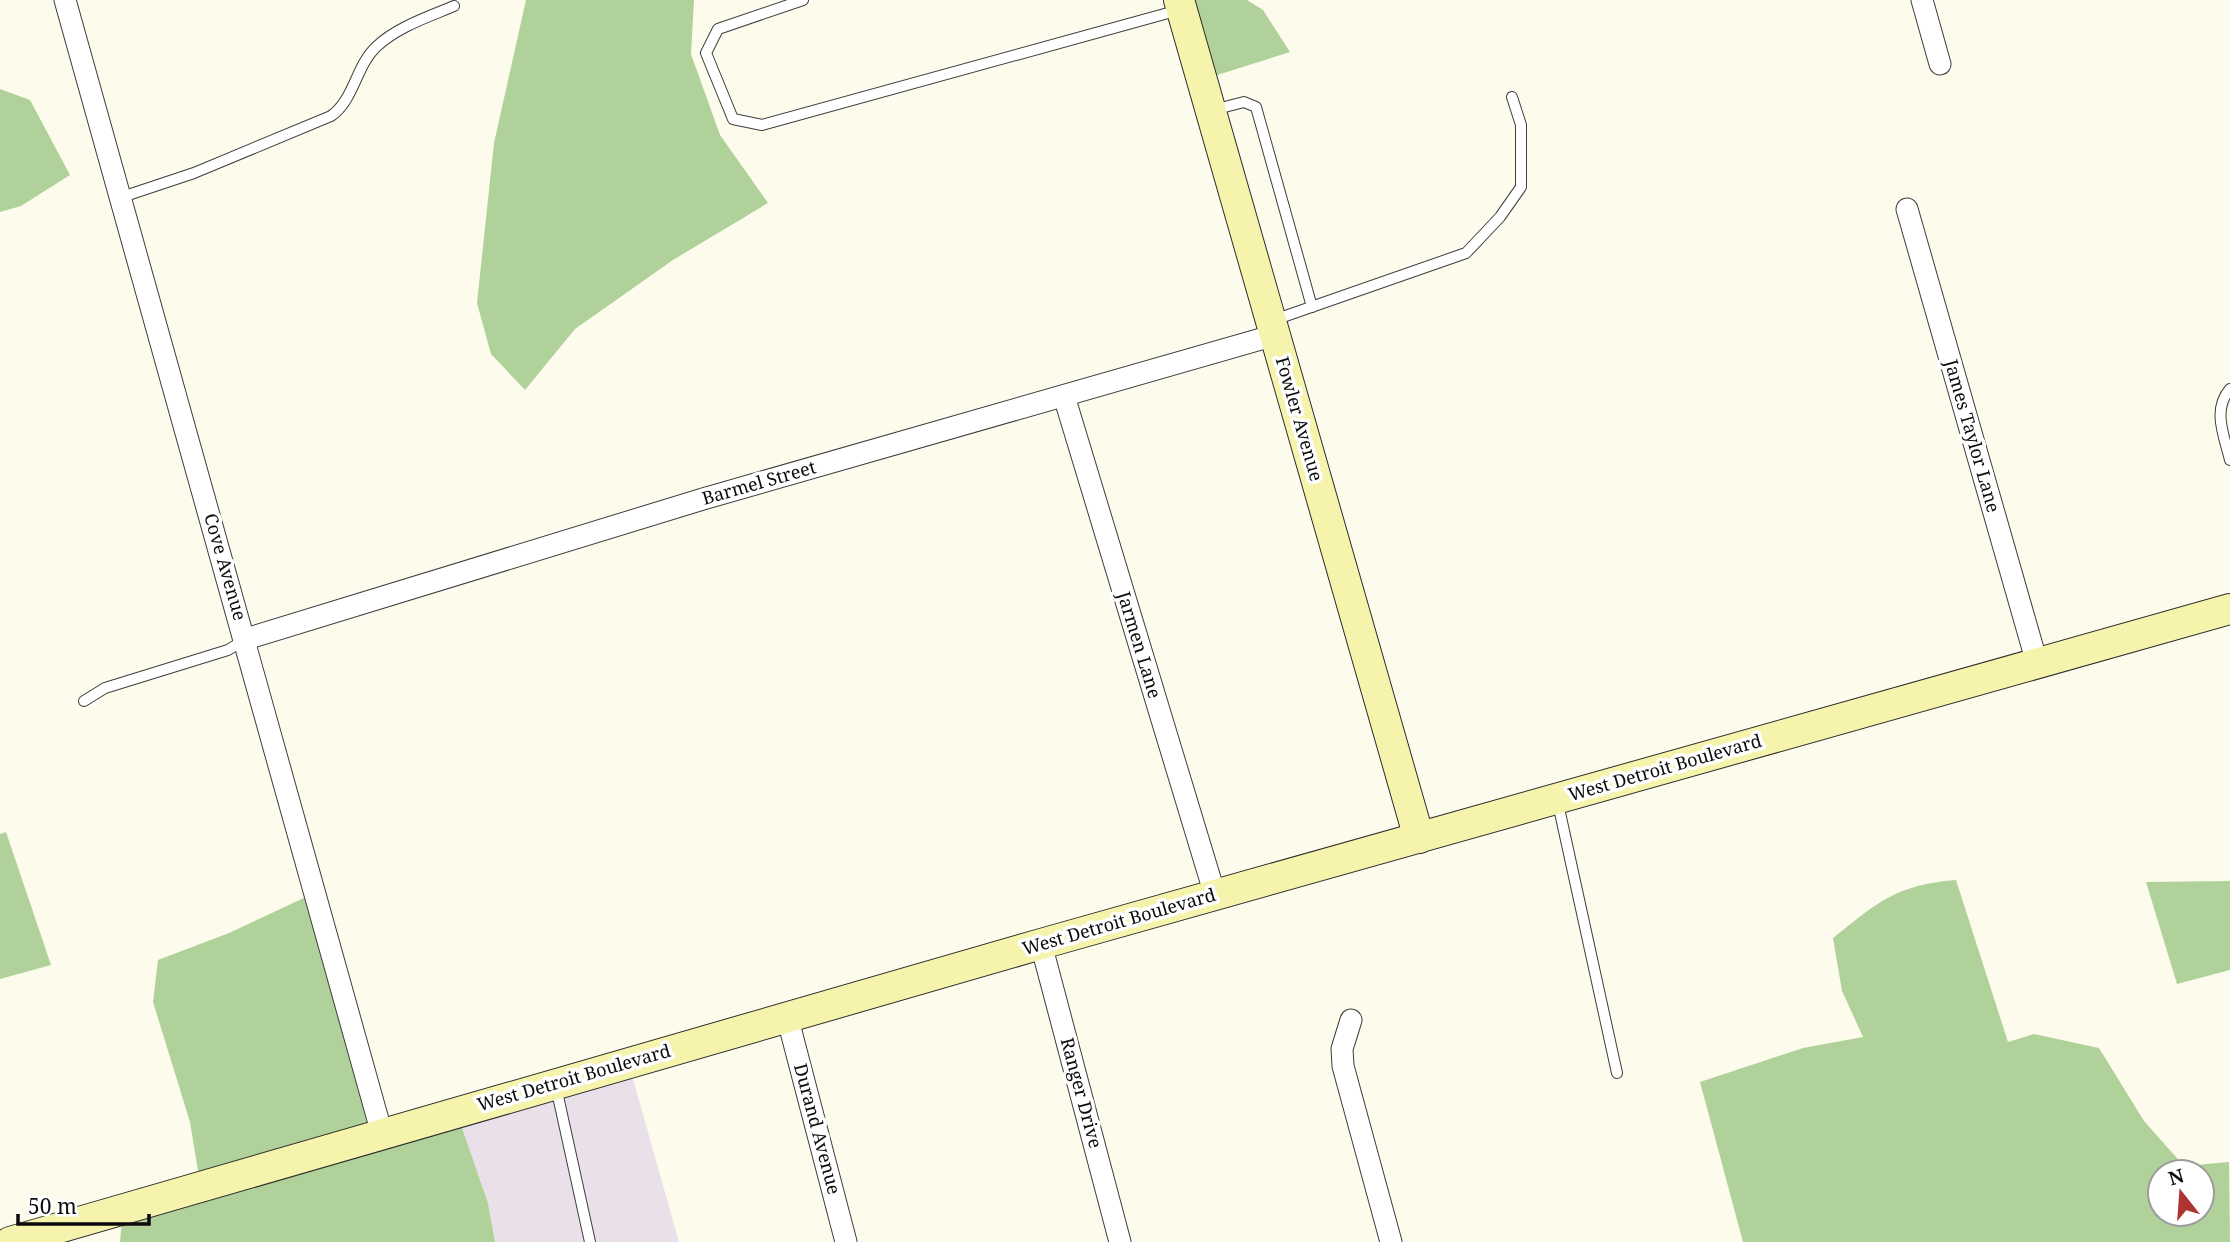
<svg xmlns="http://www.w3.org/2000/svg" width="2230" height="1242" font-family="'Noto Serif',serif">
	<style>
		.industrial { fill: #e9e0e9 }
		.forest { fill: #b0d29a; fill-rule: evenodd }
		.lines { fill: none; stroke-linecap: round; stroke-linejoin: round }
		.lane-casing { stroke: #3e3e3e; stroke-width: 12 }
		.street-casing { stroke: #3e3e3e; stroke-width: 23 }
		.secondary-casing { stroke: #2d2d2d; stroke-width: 32 }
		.lane { stroke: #fff; stroke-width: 10 }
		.street { stroke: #fff; stroke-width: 21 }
		.secondary { stroke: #f6f3ad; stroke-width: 30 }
		.labels { text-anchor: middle; stroke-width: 7; stroke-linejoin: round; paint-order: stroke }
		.street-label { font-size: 18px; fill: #0b0b0b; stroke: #fff }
	</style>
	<rect width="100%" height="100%" fill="#fdfbec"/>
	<path class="industrial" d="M631,1072l48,170h-184l-7,-39 -28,-81z"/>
	<g class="forest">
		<path d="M526,0h168l-3,54 29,81 48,68 -95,57 -98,69 -50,61 -34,-36 -14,-51 17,-160z"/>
		<path d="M1188,0h59l16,10 27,42 -79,25z"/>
		<path d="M0,89l30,11 40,75 -49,31 -21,6z"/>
		<path d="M6,832l45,133 -51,14v-145z"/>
		<path d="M1956,880l52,162 26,-8 65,14 45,73 40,45 45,-4 1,80h-487l-43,-160 103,-34 60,-11 -21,-46 -9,-53c45,-36 63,-53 123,-58zM2160,1172h42v42h-42z"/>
		<path d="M2230,881v89l-53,14 -31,-102z"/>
		<path d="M306,897l65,230 -172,50 -9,-55 -37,-120 5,-42 71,-27z"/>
		<path d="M460,1122l28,81 7,39h-375l2,-22z"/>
	</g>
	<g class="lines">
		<defs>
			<g id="lane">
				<path d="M803,0l-85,29 -12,24 27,66 29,6 417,-115"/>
				<path d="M1213,110l31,-8 12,5 56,200"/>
				<path d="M122,197l72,-24 137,-57c23,-16 25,-50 45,-69 21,-20 52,-30 78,-41"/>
				<path d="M1274,320l192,-67 34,-36 21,-30v-62l-9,-28"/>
				<path d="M2230,389c-18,21 -6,46 0,71"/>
				<path d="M84,701l21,-13 123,-38 18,-11"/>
				<path d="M1557,799l60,274"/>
				<path d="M556,1087l34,155"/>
			</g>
			<g id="street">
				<path d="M65,0l317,1134"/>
				<path d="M1922,0l18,64"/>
				<path d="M1907,209l130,454"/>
				<path d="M1064,396l151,499"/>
				<path d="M246,639l457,-140 572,-164"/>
				<path d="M1041,944l79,298"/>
				<path d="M787,1016l59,226"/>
				<path d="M1351,1020l-9,29 1,17 48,176"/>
			</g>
			<g id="secondary">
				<path d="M1179,0l240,838"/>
				<path d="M10,1242l1031,-298 1189,-335"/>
			</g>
		</defs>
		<use href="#lane" class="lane-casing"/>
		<use href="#street" class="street-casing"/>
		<use href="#secondary" class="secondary-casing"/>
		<use href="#lane" class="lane"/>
		<use href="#street" class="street"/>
		<use href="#secondary" class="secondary"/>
	</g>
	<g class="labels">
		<g class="street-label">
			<text transform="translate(1299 419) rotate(74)" y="6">Fowler Avenue</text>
			<text transform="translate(1972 436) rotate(74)" y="6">James Taylor Lane</text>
			<text transform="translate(759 483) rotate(-16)" y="6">Barmel Street</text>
			<text transform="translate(225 567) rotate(74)" y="6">Cove Avenue</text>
			<text transform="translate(1139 645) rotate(73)" y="6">Jarmen Lane</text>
			<text transform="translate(1665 768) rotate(-16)" y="6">West Detroit Boulevard</text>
			<text transform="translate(1119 922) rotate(-16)" y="6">West Detroit Boulevard</text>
			<text transform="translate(574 1078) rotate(-16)" y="6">West Detroit Boulevard</text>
			<text transform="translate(1081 1093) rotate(75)" y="6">Ranger Drive</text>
			<text transform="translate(817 1129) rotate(75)" y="6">Durand Avenue</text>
		</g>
	</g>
	<g transform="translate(2181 1193) rotate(343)"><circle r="33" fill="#ffffff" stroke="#9d9d9d" stroke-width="2"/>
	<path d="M0-5L12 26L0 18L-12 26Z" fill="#ac3533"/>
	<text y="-10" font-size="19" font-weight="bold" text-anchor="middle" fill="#0b0b0b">N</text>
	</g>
	<path d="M18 1214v10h131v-10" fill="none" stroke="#0b0b0b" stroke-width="3.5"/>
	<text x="28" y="1214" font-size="21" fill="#0b0b0b" stroke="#ffffff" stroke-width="5" paint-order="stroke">50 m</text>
</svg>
